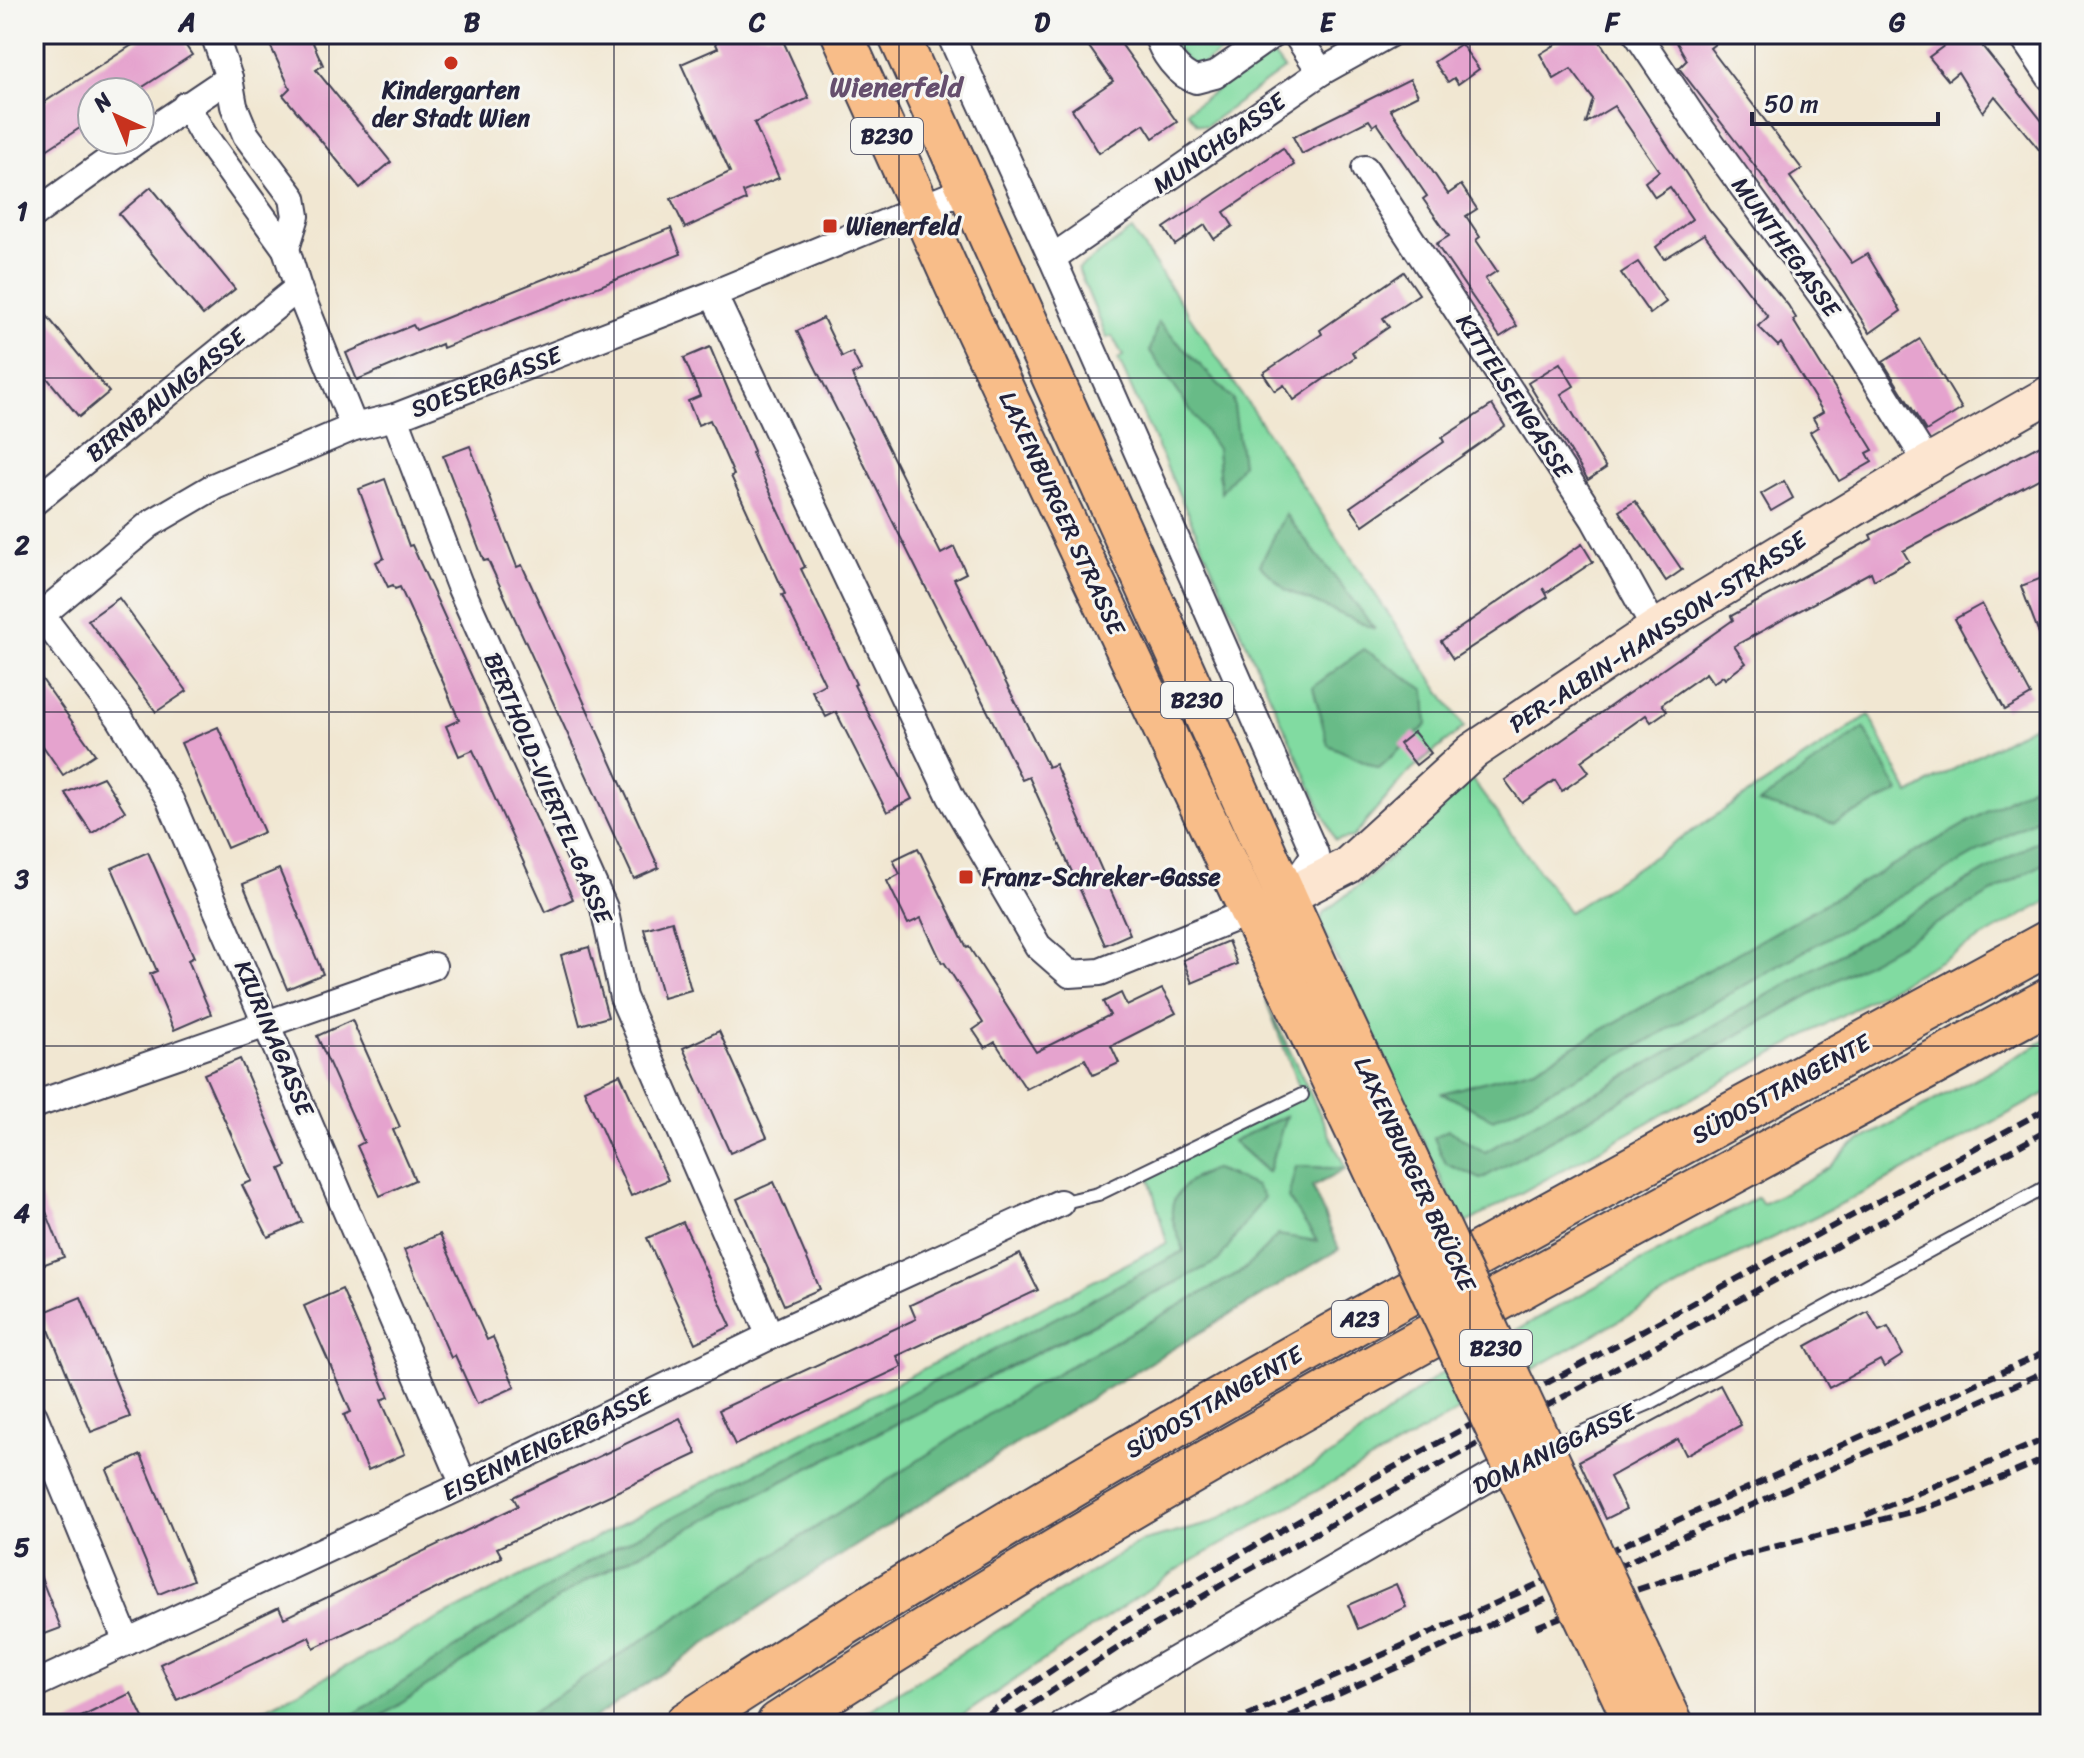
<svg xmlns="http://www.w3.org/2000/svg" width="2084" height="1758" font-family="Sriracha,sans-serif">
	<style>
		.green { fill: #81dba1; stroke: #527e6e; stroke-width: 2; fill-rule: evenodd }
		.forest { fill: #68bb87; stroke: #456e61; stroke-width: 2 }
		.building { fill: #e5a3ce }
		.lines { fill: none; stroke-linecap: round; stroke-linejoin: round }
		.lane-casing { stroke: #414052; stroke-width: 16 }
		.street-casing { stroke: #414052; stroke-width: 30 }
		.secondary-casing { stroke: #414052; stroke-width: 40 }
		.primary-casing { stroke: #414052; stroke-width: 44 }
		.highway-casing { stroke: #414052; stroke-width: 48 }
		.lane { stroke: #fff; stroke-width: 12 }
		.street { stroke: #fff; stroke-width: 26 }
		.secondary { stroke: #fce5d0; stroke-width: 36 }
		.primary { stroke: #f8bd89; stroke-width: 40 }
		.highway { stroke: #f8bd89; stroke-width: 44 }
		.rail { stroke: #22223b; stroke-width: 6; stroke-dasharray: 12 6; stroke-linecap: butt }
		.primary-bridge-casing { stroke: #414052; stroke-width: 44; stroke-linecap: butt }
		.primary-bridge { stroke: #f8bd89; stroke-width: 40 }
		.grid { fill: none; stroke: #22223b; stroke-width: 2; stroke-opacity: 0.55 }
		.poi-dot { fill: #c8321e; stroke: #f6f6f2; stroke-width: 3 }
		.labels { text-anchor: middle; stroke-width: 6; stroke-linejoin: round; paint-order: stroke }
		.shield { fill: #f6f6f2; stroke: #626272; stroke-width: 2 }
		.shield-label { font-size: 22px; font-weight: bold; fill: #22223b }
		.poi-label { font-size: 24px; font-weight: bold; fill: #22223b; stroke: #f6f6f2; text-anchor: start }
		.street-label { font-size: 24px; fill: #22223b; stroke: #f6f6f2 }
		.quarter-label { font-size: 28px; font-weight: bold; fill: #664f6e; stroke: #f6f6f2 }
		.neatline { fill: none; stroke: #22223b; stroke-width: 3 }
		.grid-label { font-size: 26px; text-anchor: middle; font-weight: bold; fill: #22223b }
	</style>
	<rect width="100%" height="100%" fill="#f6f6f2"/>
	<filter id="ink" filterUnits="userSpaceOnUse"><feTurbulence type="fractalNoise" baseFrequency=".0125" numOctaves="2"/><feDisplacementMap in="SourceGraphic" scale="16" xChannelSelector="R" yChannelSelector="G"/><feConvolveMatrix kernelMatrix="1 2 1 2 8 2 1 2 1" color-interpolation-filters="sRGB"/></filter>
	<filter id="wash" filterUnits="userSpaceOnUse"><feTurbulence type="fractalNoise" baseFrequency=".006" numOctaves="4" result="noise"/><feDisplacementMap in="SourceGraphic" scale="32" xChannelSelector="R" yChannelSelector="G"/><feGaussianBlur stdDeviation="1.8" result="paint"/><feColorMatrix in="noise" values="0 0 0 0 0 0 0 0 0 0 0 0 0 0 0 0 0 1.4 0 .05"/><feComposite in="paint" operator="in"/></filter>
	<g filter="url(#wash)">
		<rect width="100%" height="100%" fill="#f1e7d2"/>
		<g class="green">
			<path d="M1171,34h76l-47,32c-14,-2 -27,-18 -29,-32z"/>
			<path d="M1266,55l8,1 10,13 -78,57 -9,-2 -10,-13z"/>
			<path d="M1132,230l332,497 -58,48 -53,62 -18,3 -217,-481 5,-3 -11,-20 -5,2 -29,-69zM1217,449l25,15 -21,27zM1285,515h1l88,113 -88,-38z"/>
			<path d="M1869,715l40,79 141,-78v60l-515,292 -92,25 195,-47 412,-235v23l-449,256 -43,19 -73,44 -37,-23 33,49 569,-319v40l-587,325 -143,-301 3,-11 48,-37 99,-99 99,135z"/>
			<path d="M1266,1001l80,168 -49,-3 21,76 -40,-7 -34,35 -216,119 -514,335h-144l217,-144 597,-301 48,-104 -18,-6 -20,8 -22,40 13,34 -596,310 -250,163h-104l932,-481 -20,-73 155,-75zM1285,1116l-17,56h-1l-34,-31z"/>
			<path d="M2050,1038v53l-181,99 -144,71 -545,307 -230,156h-103l293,-182 69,-18 123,-69 117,-88 309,-170 5,7 66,-36 21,-22z"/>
		</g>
		<g class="forest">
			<path d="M1158,322l75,77 9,65 -21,29 -4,-44 -67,-98z"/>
			<path d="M1285,514l90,115 -89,-39 -26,-25z"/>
			<path d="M1364,649l61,41 2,35 -48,43 -51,-23 -15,-58z"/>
			<path d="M1864,728l35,64 -65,31 -75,-20z"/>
			<path d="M2050,776v35l-412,235 -145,73 -51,-26 93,-25z"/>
			<path d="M2050,834v26l-569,319 -35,-15 -12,-26 14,-8 37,22 73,-43 43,-19z"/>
			<path d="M1286,1116l-18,56 -35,-31z"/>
			<path d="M1296,1166l50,3 -34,18 27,62 -288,173 -268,170 -197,132h-72l514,-335 216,-119 34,-35 39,6 -29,-43z"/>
			<path d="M1214,1169l42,17 8,11 -46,64 -631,319 -217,144h-31l250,-163 595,-310c-3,-10 -9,-20 -11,-31 -7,-27 20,-43 41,-51z"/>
		</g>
		<g id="blocks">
			<g class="building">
				<path d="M149,34h29l14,21 -57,37h-43v28l-58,38v-49z"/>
				<path d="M265,34h44l14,31 -7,5 75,92 -31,26 -77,-93 7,-7z"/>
				<path d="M711,34h69l29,64 -55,25 25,55 -36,14 3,8 -61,28 -14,-29 59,-27 -49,-108 37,-16z"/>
				<path d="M1080,34h34l63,88 -24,16 -9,-14 -45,29 -27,-44 41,-28z"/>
				<path d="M1573,34h22l114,175 79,96 8,13 -3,2 80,130 -6,3 5,9 -33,19 -29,-49 8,-5 -5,-9 10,-6 -42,-69 -3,3 -20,-20 10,-9 -64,-83 -40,25 -8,-12 36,-28 -22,-32 -15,10 -10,-15 14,-11 -45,-65 -28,17 7,-24 -22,-30 -17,10 -14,-25z"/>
				<path d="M1672,34h33l10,10 -5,4 92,121 -12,8 62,86 15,-9 34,57 -31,22 -36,-57 -73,-102 -82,-106 8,-8z"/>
				<path d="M1960,34h36l-13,13 67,84v32l-55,-67 -12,16 -25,-40 -10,8 -19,-23z"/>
				<path d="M1461,44l18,25 -21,15 -4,-6 -6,4 -14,-20z"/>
				<path d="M1410,79l8,16 -28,14 58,85 13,-9 16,24 -11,7 14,21 -4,3 21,31 -12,8 32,47 -17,11 -64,-93 13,-8 -26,-37 4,-3 -50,-73 -4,3 -4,-6 -67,34 -9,-17z"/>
				<path d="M1283,148l11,17 -70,47 9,14 -19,13 -9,-14 -30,20 -11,-17z"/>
				<path d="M151,187l84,102 -32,26 -84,-101z"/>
				<path d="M671,228l10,26 -238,94 -1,-4 -85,36 -11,-27 67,-28 3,5z"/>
				<path d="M1638,262l28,40 -16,12 -29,-41z"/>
				<path d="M1404,272l15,22 -36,24 6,9 -37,25 3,5 -61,43 -10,-15 -9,6 -12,-18 59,-39 -2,-4z"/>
				<path d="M34,300l75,92 -30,25 -45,-55z"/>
				<path d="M823,318l19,39 10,-5 9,18 -9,5 89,179 13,-7 12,26 -12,6 94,188 7,-3 75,170 -25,11 -76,-168 -7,3 -165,-330 -60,-119z"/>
				<path d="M1920,339l42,70 -36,22 -43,-69z"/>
				<path d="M710,347l44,104 -2,2 53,114 -4,2 55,115 -2,1 58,114 -25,13 -51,-100 -10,5 -14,-26 13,-7 -43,-89 3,-1 -54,-118 3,-1 -24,-55 -12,5 -10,-24 12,-5 -16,-38z"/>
				<path d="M1560,363l14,23 -13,8 45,74 -18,12 -60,-97z"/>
				<path d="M1492,405l13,21 -142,99 -13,-18 94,-65 -2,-4z"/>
				<path d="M2050,440v33l-147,78 6,10 -35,19 -3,-8 -137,74 12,17 -21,16 -2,-3 -10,7 -7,-10 -44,31 5,7 -16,11 -5,-7 -65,46 8,11 -27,19 -7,-11 -33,23 -17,-23 228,-160 -2,-4 141,-77 -2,-4z"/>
				<path d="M470,446l47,121 5,-2 137,303 -25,11 -146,-319 -4,1 -41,-105z"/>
				<path d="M385,479l24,67 3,-1 161,354 -27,13 -73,-162 -14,6 -13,-30 13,-6 -16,-38 -43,-95 -5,2 -2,-4 -5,2 -12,-25 8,-4 -25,-69z"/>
				<path d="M1784,481l9,17 -22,13 -10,-17z"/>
				<path d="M1635,501l47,69 -16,11 -47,-70z"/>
				<path d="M1582,544l11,18 -47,31 -3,-5 5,9 -95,62 -12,-18z"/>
				<path d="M2050,575v82h-2l-27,-71z"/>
				<path d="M119,598l68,93 -31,21 -68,-92z"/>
				<path d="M1982,604l49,91 -26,15 -50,-91z"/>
				<path d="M34,668l61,86 -32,21 -29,-42z"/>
				<path d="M218,727l46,105 -37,16 -46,-105z"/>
				<path d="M1414,732l17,21 -15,12 -17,-21z"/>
				<path d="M103,777l22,34 -33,22 -27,-40z"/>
				<path d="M918,848l49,100 2,-1 67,105 74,-37 -7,-13 18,-9 6,13 35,-17 14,24 -65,33 8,17 -26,12 -8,-16 -59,30 -31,-47 -10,6 -12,-18 10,-7 -39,-61 -2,1 -21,-45 -13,6 -21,-43 13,-7 -7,-14z"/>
				<path d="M148,852l46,105 -6,3 23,54 -37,16 -24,-56 7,-3 -45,-103z"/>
				<path d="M279,869l44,105 -36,15 -44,-105z"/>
				<path d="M672,921l19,69 -28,8 -19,-69z"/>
				<path d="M1228,941l9,23 -45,19 -9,-23z"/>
				<path d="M589,947l19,70 -28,8 -19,-70z"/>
				<path d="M352,1020l48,107 -7,3 22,50 -35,16 -23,-50 7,-4 -47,-106z"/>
				<path d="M719,1031l48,106 -37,16 -47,-105z"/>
				<path d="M240,1059l47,107 -7,3 22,53 -34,15 -26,-52 10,-4 -48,-107z"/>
				<path d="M620,1074l48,106 -37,16 -47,-106z"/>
				<path d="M774,1182l46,107 -36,16 -47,-106z"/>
				<path d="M35,1184l29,73 -30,11v-83z"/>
				<path d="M683,1222l48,104 -36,17 -48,-105z"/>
				<path d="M440,1234l47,106 6,-3 22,50 -38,17 -22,-49 -4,3 -47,-108z"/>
				<path d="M1020,1254l18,36 -141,66 5,11 -167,78 -16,-35 197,-91 -6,-14z"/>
				<path d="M342,1289l47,108 -8,3 24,54 -37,16 -24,-55 7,-3 -47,-106z"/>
				<path d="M81,1297l49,120 -39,15 -49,-119z"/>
				<path d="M1868,1312l11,19 9,-4 15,28 -19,12 -4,-7 -51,28 -23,-42z"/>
				<path d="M1720,1385l21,40 -55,30 -8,-16 -68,38 16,32 -20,10 -27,-58z"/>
				<path d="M680,1418l17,36 -200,94 5,9 -188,91 -5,-11 -132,63 -17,-36 119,-57 5,11 234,-112 -5,-9z"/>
				<path d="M141,1455l52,125 -34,14 -52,-124z"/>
				<path d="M35,1563l26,65 -27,10v-74z"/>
				<path d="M1396,1584l10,23 -48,22 -10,-24z"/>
				<path d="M131,1693l15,31h-79l39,-19z"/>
			</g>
		</g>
	</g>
	<g filter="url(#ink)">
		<use href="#blocks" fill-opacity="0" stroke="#414052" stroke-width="2"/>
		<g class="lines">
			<defs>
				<g id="lane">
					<path d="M1060,1203l38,-9 204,-99"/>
					<path d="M1550,1446l100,-43 400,-218"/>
				</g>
				<g id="street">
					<path d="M1157,34c5,18 21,41 39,46l19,-5 58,-41"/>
					<path d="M1296,34l25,38"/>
					<path d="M1637,34l59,88 135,186 97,156"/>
					<path d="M2021,34l29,43"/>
					<path d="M186,105l16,28 84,116 10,-33 -3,-18 -47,-63 -12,-29 -5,-28 -15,-44"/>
					<path d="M140,138l89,-60"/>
					<path d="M1365,169l229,350 61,110"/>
					<path d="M34,214l103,-74"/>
					<path d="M286,249l12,39 56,139"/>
					<path d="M1052,258l269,-186 68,-38"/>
					<path d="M713,294l238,503 87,149 32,28 30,-2 186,-75 29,-43 -263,-596 -102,-224"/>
					<path d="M395,417l64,167 145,324 19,89 147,339"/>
					<path d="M34,502l264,-214"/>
					<path d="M41,615l78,102 51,83 294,685"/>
					<path d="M34,621l116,-97 65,-38 139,-59 41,-10 318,-123 254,-105"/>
					<path d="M34,1105l399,-139"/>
					<path d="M34,1416l93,226"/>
					<path d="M34,1685l430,-200 306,-149 290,-133"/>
					<path d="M1064,1724l428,-248"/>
				</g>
				<path id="secondary" d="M1286,897l61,-31 126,-115 182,-122 262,-159 133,-76"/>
				<g id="primary">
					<path d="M842,34l127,282 281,596 39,77"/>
					<path d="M898,34l422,938"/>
				</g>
				<g id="highway">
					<path d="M687,1724c439,-287 903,-531 1363,-782"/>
					<path d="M779,1724c409,-267 843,-491 1271,-724"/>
				</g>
			</defs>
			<use href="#lane" class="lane-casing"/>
			<use href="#street" class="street-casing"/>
			<use href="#secondary" class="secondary-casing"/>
			<use href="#primary" class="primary-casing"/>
			<use href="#highway" class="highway-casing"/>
			<use href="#lane" class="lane"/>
			<use href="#street" class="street"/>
			<use href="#secondary" class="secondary"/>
			<use href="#primary" class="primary"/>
			<use href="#highway" class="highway"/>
			<g class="rail">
				<path d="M1866,1515l184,-78"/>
				<path d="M1536,1627l60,-24 150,-49 177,-45 33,-12 94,-40"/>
				<path d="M972,1724l147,-99 204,-119 727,-399"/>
				<path d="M1002,1724l128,-84 95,-57 825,-454"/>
				<path d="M1231,1724l819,-374"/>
				<path d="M1273,1724l777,-355"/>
			</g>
			<defs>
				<g id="primary-bridge">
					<path d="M1320,972l353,752"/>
					<path d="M1289,989l346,735"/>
				</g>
			</defs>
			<use href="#primary-bridge" class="primary-bridge-casing"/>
			<use href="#primary-bridge" class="primary-bridge"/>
		</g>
	</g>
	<path class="grid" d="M329,34v1690M614,34v1690M899,34v1690M1185,34v1690M1470,34v1690M1755,34v1690M34,378h2016M34,712h2016M34,1046h2016M34,1380h2016"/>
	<g class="poi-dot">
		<circle cx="451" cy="63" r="8"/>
		<rect x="822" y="218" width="16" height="16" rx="4"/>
		<rect x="958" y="869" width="16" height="16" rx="4"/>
	</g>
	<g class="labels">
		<g class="shield">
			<rect x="851" y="118" width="72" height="36" rx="6"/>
			<rect x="1161" y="682" width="72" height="36" rx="6"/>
			<rect x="1332" y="1301" width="56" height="36" rx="6"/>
			<rect x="1460" y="1330" width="72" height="36" rx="6"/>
		</g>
		<g class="shield-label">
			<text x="887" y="144">B230</text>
			<text x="1197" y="708">B230</text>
			<text x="1360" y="1327">A23</text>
			<text x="1496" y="1356">B230</text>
		</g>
		<g class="poi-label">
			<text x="451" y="98" text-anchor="middle">Kindergarten<tspan x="451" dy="28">der Stadt Wien</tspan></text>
			<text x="846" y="234">Wienerfeld</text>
			<text x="982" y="885">Franz-Schreker-Gasse</text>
		</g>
		<g class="street-label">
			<text transform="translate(1219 143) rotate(-35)" y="8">MUNCHGASSE</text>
			<text transform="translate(1786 247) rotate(54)" y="8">MUNTHEGASSE</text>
			<text transform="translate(486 382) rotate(-21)" y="8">SOESERGASSE</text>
			<text transform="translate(166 395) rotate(-39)" y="8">BIRNBAUMGASSE</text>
			<text transform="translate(1514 396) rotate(57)" y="8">KITTELSENGASSE</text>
			<text transform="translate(1062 513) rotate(65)" y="8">LAXENBURGER STRASSE</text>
			<text transform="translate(1658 632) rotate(-33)" y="8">PER-ALBIN-HANSSON-STRASSE</text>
			<text transform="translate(548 788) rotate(67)" y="8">BERTHOLD-VIERTEL-GASSE</text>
			<text transform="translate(274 1038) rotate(67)" y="8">KIURINAGASSE</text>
			<text transform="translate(1781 1089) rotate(-29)" y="8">SÜDOSTTANGENTE</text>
			<text transform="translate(1415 1174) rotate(65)" y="8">LAXENBURGER BRÜCKE</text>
			<text transform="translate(1214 1402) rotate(-30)" y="8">SÜDOSTTANGENTE</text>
			<text transform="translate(547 1444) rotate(-26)" y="8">EISENMENGERGASSE</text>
			<text transform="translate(1554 1449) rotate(-26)" y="8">DOMANIGGASSE</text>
		</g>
		<g class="quarter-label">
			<text x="896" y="96">Wienerfeld</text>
		</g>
	</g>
	<rect width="2084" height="1758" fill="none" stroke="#f6f6f2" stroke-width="88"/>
	<g transform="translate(116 116) rotate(316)"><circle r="38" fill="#f6f6f2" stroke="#a1a1a9" stroke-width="2"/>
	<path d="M0-6L14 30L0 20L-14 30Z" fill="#c8321e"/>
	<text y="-12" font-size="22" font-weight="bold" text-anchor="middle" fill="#22223b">N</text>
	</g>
	<path d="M1752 112v12h186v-12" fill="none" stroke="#22223b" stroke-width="4"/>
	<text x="1764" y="112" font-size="24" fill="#22223b" stroke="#f6f6f2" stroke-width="6" paint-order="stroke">50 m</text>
	<rect x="44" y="44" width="1996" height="1670" class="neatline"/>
	<g class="grid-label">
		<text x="187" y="31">A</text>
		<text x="472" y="31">B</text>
		<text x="757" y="31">C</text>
		<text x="1042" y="31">D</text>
		<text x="1327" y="31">E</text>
		<text x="1612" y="31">F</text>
		<text x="1897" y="31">G</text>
		<text x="22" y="220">1</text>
		<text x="22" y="554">2</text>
		<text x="22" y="888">3</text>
		<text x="22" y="1222">4</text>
		<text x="22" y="1556">5</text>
	</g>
</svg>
